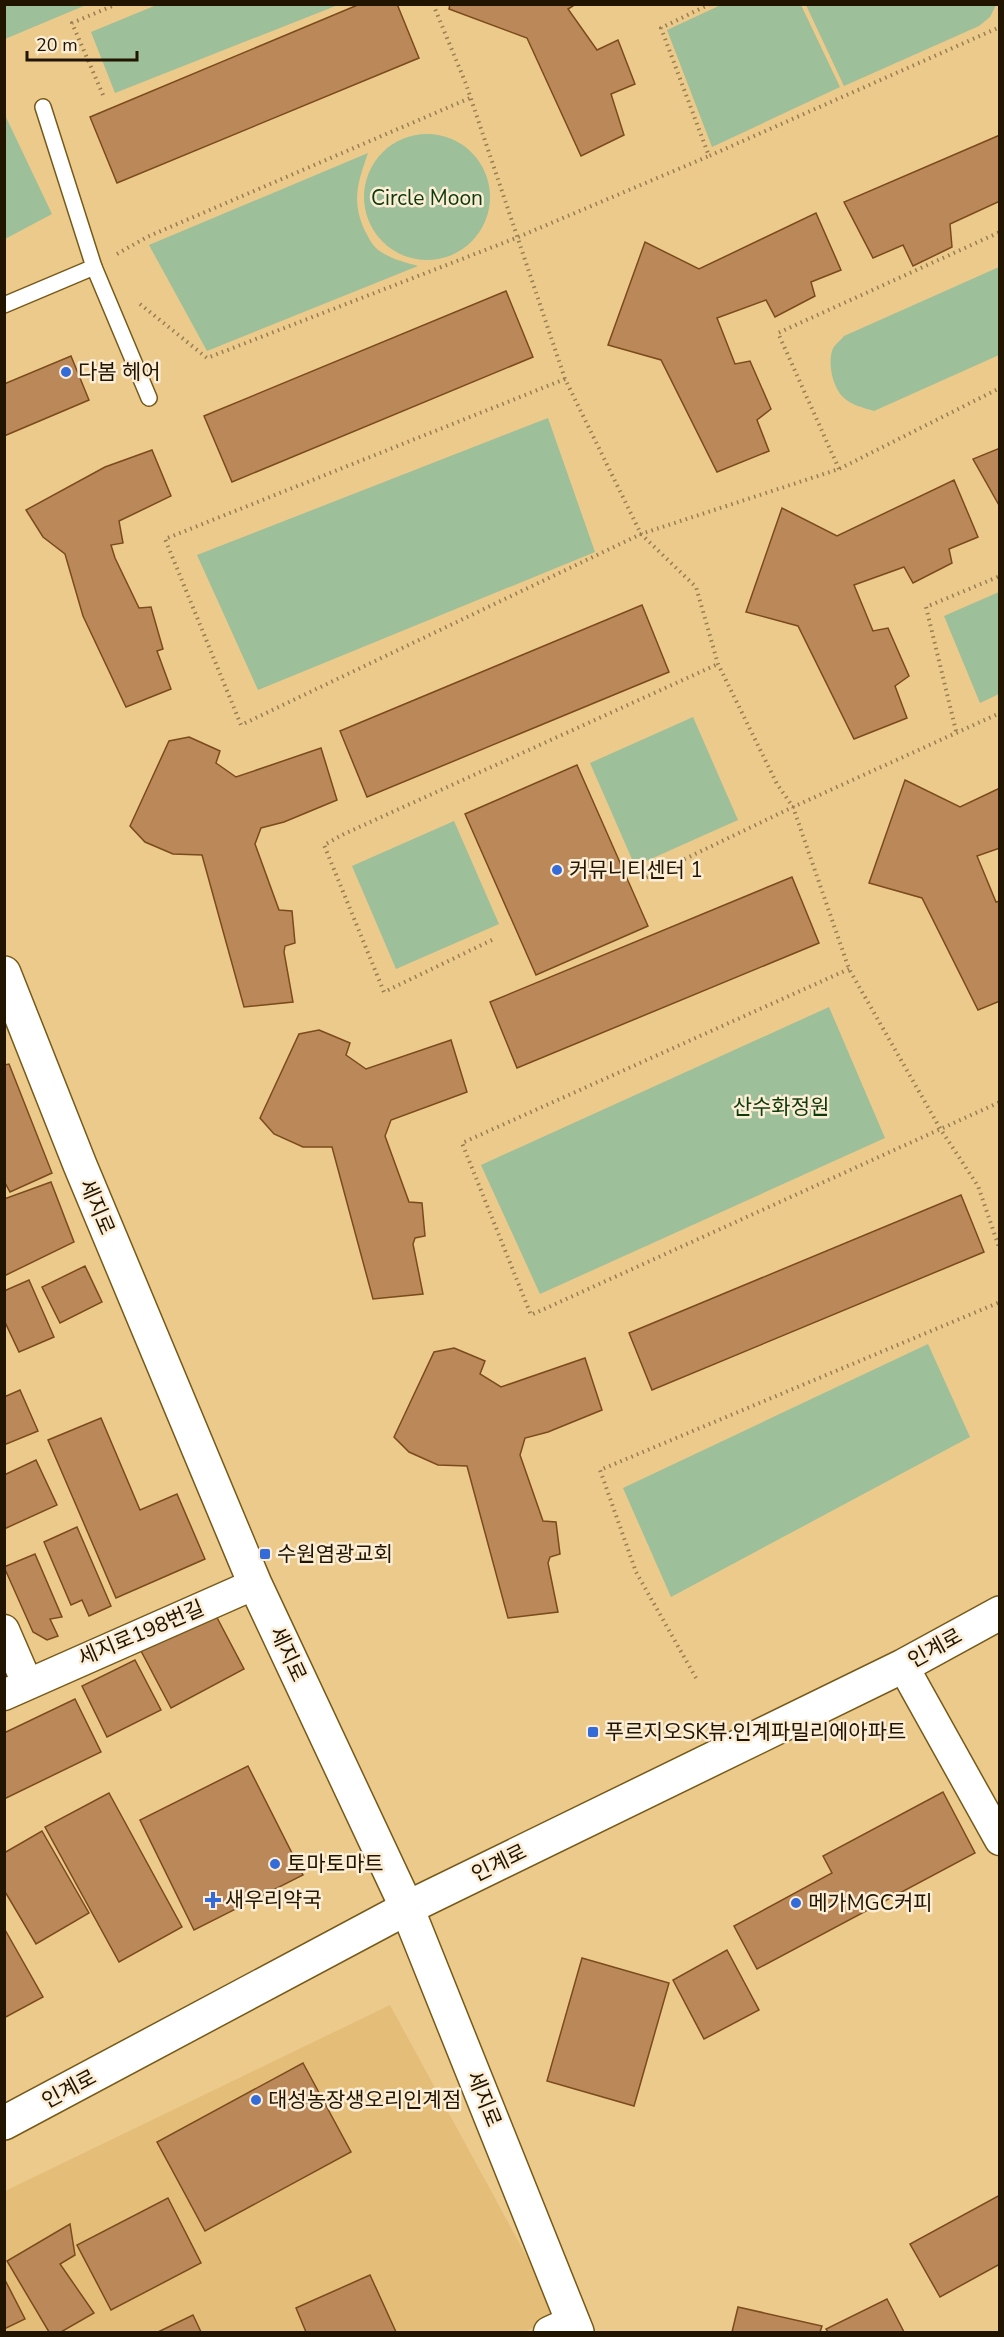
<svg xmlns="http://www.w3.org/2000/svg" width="1004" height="2337" font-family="'Nunito Sans','Noto Sans KR',sans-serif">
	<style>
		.built { fill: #e4be78 }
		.green { fill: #9dbf99 }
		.building { fill: #bb885a; stroke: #7b4b1c; stroke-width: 1.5 }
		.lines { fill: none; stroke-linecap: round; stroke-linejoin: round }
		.lane-casing { stroke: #775918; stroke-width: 18 }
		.street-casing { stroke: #775918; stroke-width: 33 }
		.secondary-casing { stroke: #775918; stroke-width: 36 }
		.path { stroke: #977e52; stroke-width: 4; stroke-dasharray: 1.5 4.5; stroke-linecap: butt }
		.lane { stroke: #fff; stroke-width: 15 }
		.street { stroke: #fff; stroke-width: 30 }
		.secondary { stroke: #fff; stroke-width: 33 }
		.poi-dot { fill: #336bd9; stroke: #fceed6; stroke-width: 2 }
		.labels { text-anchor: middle; stroke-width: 5; stroke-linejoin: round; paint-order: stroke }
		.park-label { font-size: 21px; fill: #0c3a09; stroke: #fceed6 }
		.poi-label { font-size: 21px; fill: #211500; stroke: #fceed6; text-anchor: start }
		.street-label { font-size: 21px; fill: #211500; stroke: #fceed6 }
	</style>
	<rect width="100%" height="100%" fill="#ecca8c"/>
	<path class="built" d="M390,2005l169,311 -35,16h-519v-141z"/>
	<g class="green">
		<path d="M5,4h81v1l-81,34z"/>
		<path d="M159,4h179v1l-223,88 -24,-61z"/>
		<path d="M723,4l78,1 39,82 -128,60 -45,-117z"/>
		<path d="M806,5h190l-6,12 -11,9 -135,60z"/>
		<path d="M4,113l48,101 -47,25h-1z"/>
		<circle cx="427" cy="197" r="63"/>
		<path d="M368,153c-10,29 -17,48 -3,78 3,5 6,12 10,16 11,11 29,15 43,19l-211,85 -58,-106z"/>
		<path d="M999,267v88l-125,56c-10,-3 -23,-6 -31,-14 -10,-10 -15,-32 -11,-46 1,-5 8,-10 12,-15z"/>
		<path d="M548,418l47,134 -337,138 -61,-135z"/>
		<path d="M999,592v102l-19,9 -36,-87z"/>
		<path d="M693,717l45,103 -103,46 -45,-103z"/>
		<path d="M454,821l45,103 -103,45 -44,-103z"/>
		<path d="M829,1007l56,131 -345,156 -59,-129z"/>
		<path d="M928,1344l42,93 -299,160 -48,-109z"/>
	</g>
	<g class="building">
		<path d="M360,4h37l22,54 -302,125 -27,-66z"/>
		<path d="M450,4h126l-8,5 29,41 21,-10 17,44 -24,10 13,41 -43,21 -54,-118 -78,-29z"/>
		<path d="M1000,135v66l-50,23 2,23 -39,19 -10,-21 -30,13 -29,-56z"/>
		<path d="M816,213l25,57 -30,12 4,14 -40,21 -9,-17 -49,18 18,46 15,-3 21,48 -14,11 12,31 -52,21 -56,-112 -53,-15 37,-103 54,27z"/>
		<path d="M506,291l27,66 -301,125 -28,-66z"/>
		<path d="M71,356l18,44 -85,36v-52z"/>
		<path d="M1000,448v59l-27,-48z"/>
		<path d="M152,450l19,46 -52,25 4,22 -12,2 4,13 24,50 12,-1 12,42 -6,2 14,38 -45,18 -43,-91 -18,-62 -22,-17 -17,-27 79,-43z"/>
		<path d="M954,480l24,57 -29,12 3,14 -39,20 -9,-16 -50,18 19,46 15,-3 21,48 -14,10 12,32 -53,21 -56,-113 -52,-14 36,-104 55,28z"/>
		<path d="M642,605l27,67 -302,125 -27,-66z"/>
		<path d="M189,737l31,14 -4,12 20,14 85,-29 16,52 -53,22 -23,6 -6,16 24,66 13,1 3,32 -10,3 -1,6 9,50 -49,5 -42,-152 -29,-1 -28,-12 -15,-16 39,-85z"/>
		<path d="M577,765l71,161 -112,49 -71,-161z"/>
		<path d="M905,780l55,27 40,-19v60l-23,8 19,46 4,-1v100l-22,9 -56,-112 -53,-15z"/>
		<path d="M792,877l27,66 -302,125 -27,-66z"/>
		<path d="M319,1030l31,13 -4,12 20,14 85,-29 16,52 -76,28 -6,16 24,66 13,1 3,33 -10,2 -2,6 10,50 -50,5 -41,-152h-29l-29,-13 -14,-16 39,-84z"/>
		<path d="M9,1064l43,109 -42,19 -6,-11v-116z"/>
		<path d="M51,1182l23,60 -70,34v-77z"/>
		<path d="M961,1195l23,57 -332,138 -23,-57z"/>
		<path d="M85,1266l17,36 -42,21 -18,-36z"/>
		<path d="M29,1280l25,57 -35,15 -15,-32v-29z"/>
		<path d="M454,1348l31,13 -5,13 21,13 84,-29 17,52 -54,22 -23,6 -5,17 23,66 13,1 4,32 -10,3 -2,6 10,49 -50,6 -41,-152 -29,-1 -29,-13 -15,-15 40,-85z"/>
		<path d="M20,1390l18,41 -34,14v-48z"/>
		<path d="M101,1418l39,92 37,-16 28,65 -89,39 -68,-158z"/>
		<path d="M36,1460l21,45 -53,24v-54z"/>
		<path d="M77,1527l34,79 -22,10 -7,-16 -11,5 -27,-63z"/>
		<path d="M35,1554l27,63 -12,2 8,17 -11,4 -14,-8 -29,-65z"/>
		<path d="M213,1610l31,59 -73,39 -31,-59z"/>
		<path d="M135,1660l26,50 -54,27 -25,-51z"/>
		<path d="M75,1699l26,53 -97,47v-66z"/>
		<path d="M248,1766l55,109 -109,55 -54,-110z"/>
		<path d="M943,1792l32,61 -218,116 -23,-43 98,-53 -9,-17z"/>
		<path d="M109,1793l73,134 -63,35 -74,-135z"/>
		<path d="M42,1831l47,82 -53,31 -32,-54v-37z"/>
		<path d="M4,1928l39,69 -39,21z"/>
		<path d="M727,1950l32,60 -55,29 -31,-59z"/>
		<path d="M582,1958l87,25 -35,123 -87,-25z"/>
		<path d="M303,2063l48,89 -146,79 -48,-89z"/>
		<path d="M1000,2195v69l-60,33 -30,-53z"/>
		<path d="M168,2198l33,65 -90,47 -34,-65z"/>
		<path d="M70,2224l5,31 -15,9 34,49 -33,19h-12l-42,-71z"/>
		<path d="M370,2275l26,57h-90l-10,-24z"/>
		<path d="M4,2278l21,41 -21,10z"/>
		<path d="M887,2299l17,33h-76l-2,-3z"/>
		<path d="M738,2307l84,19 -2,6h-88z"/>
		<path d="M193,2315l8,17h-43z"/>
	</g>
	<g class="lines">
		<defs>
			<g id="lane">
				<path d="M43,107l51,160"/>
				<path d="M4,305l90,-38 55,131"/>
			</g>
			<g id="street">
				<path d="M4,1630l23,53"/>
				<path d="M903,1666l97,174"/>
				<path d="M4,1695l251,-111"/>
				<path d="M549,2332l24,-11"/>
			</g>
			<g id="secondary">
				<path d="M4,973l76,192 175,419 152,324 170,424"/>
				<path d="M4,2123l403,-215 496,-242 97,-53"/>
			</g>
		</defs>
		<use href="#lane" class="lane-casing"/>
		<use href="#street" class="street-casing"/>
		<use href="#secondary" class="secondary-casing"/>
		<g class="path">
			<path d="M433,4l33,80 99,295 76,155 55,53 22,77 59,120 16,23 56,162 92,161 37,56 22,64"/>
			<path d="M710,4l-49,24 48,128 291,-129"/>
			<path d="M103,95l-31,-72 45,-19"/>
			<path d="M117,254l30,-17 323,-139"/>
			<path d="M140,304l67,54 309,-120 193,-82"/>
			<path d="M565,379l-400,160 76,186 400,-191 198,-65 161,-81"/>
			<path d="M839,469l-61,-136 222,-101"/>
			<path d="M956,731l-30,-124 74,-31"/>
			<path d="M641,880l152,-73 207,-94"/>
			<path d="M492,940l-108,52 -60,-147 20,-11 374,-170"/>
			<path d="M849,969l-387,174 69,172 469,-213"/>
			<path d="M696,1678l-60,-106 -36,-102 400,-168"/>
		</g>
		<use href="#lane" class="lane"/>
		<use href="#street" class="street"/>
		<use href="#secondary" class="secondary"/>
	</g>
	<g class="poi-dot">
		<circle cx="66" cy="372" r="6"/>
		<circle cx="557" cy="870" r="6"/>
		<rect x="259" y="1548" width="12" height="12" rx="3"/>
		<rect x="587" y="1726" width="12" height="12" rx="3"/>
		<circle cx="275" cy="1864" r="6"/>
		<path d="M210 1891h6v6h6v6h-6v6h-6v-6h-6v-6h6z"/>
		<circle cx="796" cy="1903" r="6"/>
		<circle cx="256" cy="2100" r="6"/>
	</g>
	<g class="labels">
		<g class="park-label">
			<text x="427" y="205">Circle Moon</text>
			<text x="781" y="1114">산수화정원</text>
		</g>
		<g class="poi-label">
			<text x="78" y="379">다봄 헤어</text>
			<text x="569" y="877">커뮤니티센터 1</text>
			<text x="277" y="1561">수원염광교회</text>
			<text x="605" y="1739">푸르지오SK뷰.인계파밀리에아파트</text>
			<text x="287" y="1871">토마토마트</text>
			<text x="225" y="1907">새우리약국</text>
			<text x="808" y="1910">메가MGC커피</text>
			<text x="268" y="2107">대성농장생오리인계점</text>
		</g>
		<g class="street-label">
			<text transform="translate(97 1207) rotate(67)" y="7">세지로</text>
			<text transform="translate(141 1633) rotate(-23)" y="7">세지로198번길</text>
			<text transform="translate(935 1648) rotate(-29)" y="7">인계로</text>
			<text transform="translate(288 1654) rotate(65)" y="7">세지로</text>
			<text transform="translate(499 1863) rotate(-26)" y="7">인계로</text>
			<text transform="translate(69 2089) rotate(-28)" y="7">인계로</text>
			<text transform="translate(484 2099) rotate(68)" y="7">세지로</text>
		</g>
	</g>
	<rect width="1004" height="2337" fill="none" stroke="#211500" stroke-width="12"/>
	<path d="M27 51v9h110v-9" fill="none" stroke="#211500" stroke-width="3"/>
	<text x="36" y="51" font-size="18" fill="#211500" stroke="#fceed6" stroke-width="4.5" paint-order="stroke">20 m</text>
</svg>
